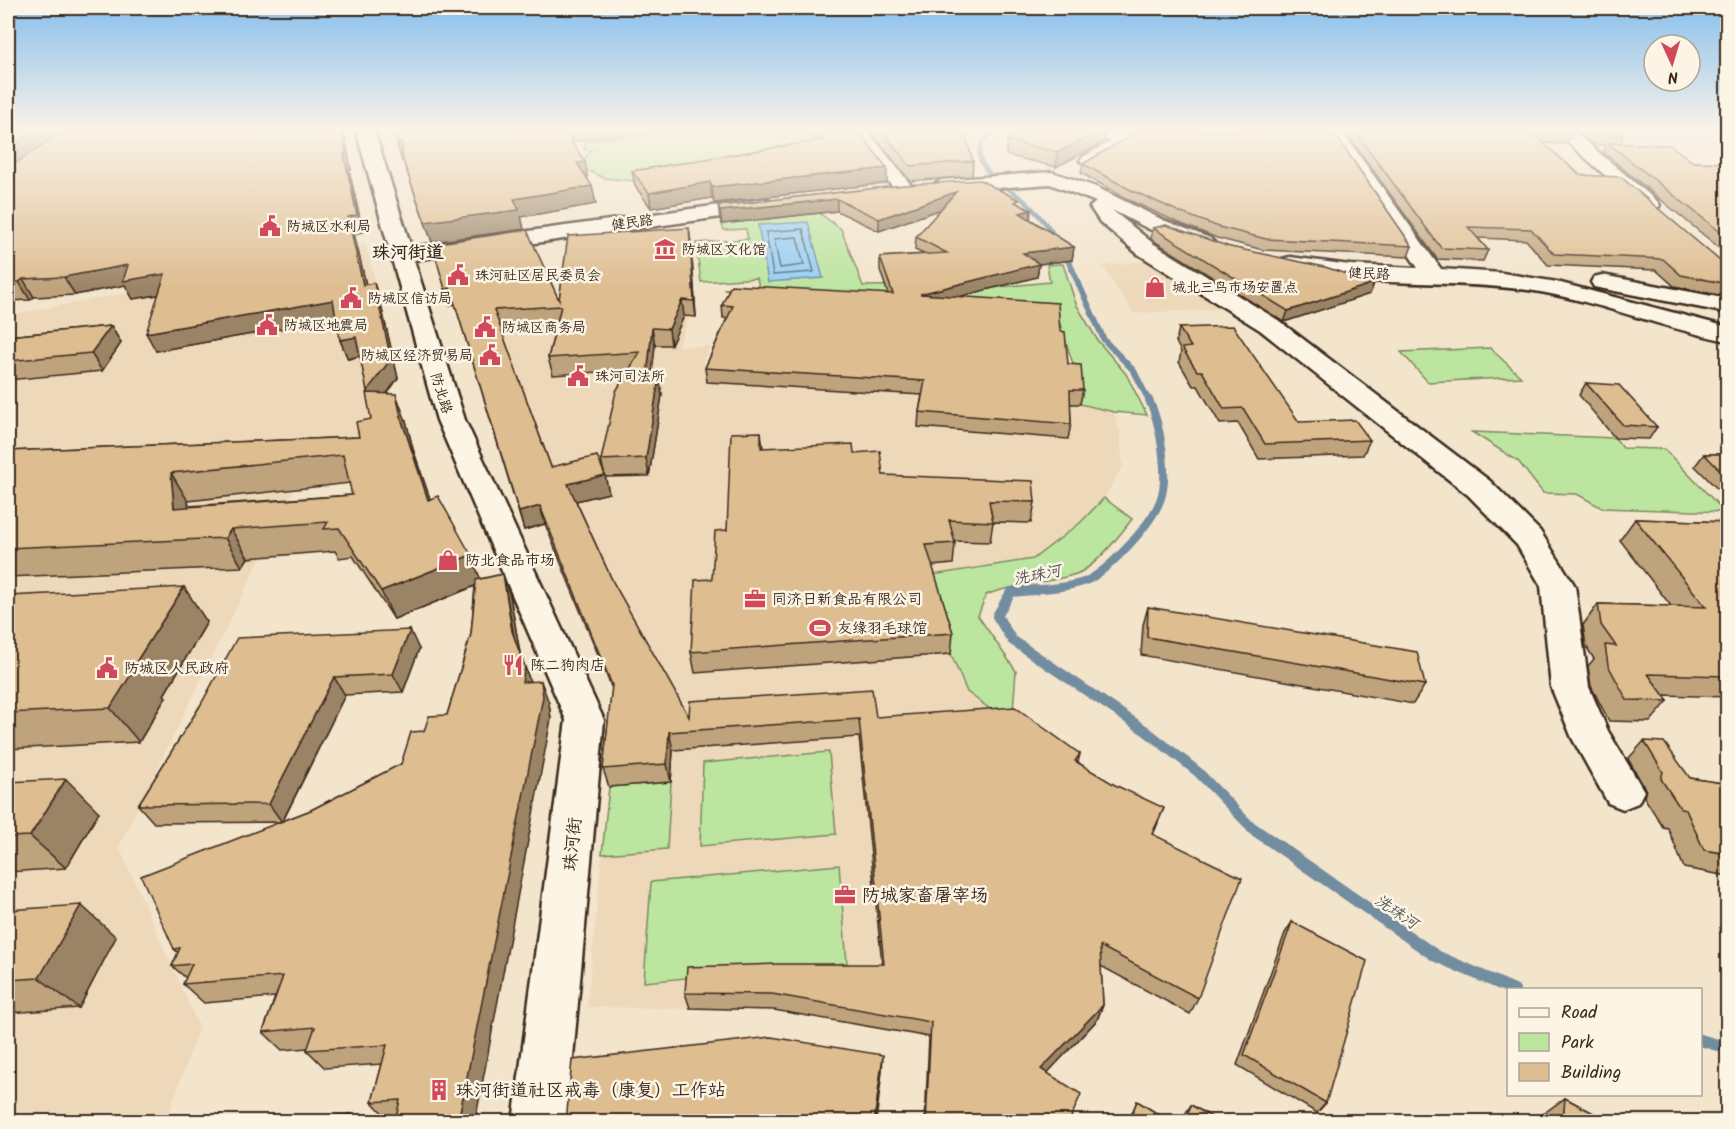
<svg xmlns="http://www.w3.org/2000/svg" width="1735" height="1129" font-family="Kalam,'LXGW WenKai TC',sans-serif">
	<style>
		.built { fill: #edd8ba }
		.green { fill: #bce5a0; stroke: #7c885f; stroke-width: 1.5 }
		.water { fill: #96cff6; stroke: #728da0; stroke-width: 1.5 }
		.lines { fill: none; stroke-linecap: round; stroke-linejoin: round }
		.shore { stroke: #5f6c74; stroke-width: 1.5 }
		.stream-far4 { stroke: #728da0; stroke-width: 4.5 }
		.stream-far3 { stroke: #728da0; stroke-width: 6 }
		.stream-far2 { stroke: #728da0; stroke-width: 8 }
		.stream-far1 { stroke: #728da0; stroke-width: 10 }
		.stream { stroke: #728da0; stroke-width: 12 }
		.minor-casing { stroke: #3b2a1e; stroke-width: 5 }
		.minor { fill: #fcf5e5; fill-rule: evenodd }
		.wall { fill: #bfa37c; stroke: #3b2a1e; stroke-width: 1.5; fill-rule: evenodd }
		.shaded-wall { fill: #9b8465; stroke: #3b2a1e; stroke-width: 1.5 }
		.building { fill: #debd90; stroke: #3b2a1e; stroke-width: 1.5; fill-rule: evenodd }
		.labels { text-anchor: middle; stroke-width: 5; stroke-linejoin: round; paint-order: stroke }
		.far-street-label { font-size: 14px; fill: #3b2a1e; stroke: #fcf5e5 }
		.far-poi-label { font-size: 14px; fill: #3b2a1e; stroke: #fcf5e5; text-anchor: start }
		.poi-label { font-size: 15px; fill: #3b2a1e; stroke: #fcf5e5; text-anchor: start }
		.water-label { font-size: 16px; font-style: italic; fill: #525354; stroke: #fcf5e5 }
		.far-district-label { font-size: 18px; font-weight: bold; fill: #3b2a1e; stroke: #fcf5e5 }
		.near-street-label { font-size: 18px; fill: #3b2a1e; stroke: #fcf5e5 }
		.near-poi-label { font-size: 18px; fill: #3b2a1e; stroke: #fcf5e5; text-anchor: start }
	</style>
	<rect width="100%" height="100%" fill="#f3e4cc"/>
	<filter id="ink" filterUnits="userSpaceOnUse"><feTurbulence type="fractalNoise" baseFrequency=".0167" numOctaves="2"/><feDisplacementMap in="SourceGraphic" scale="12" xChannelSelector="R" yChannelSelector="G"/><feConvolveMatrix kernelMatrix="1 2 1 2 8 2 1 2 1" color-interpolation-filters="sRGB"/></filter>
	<g filter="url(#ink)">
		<g class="built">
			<path d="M366,245l14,56 1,139 -77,29 -185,378 80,180 -33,94h-158v-806l127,-23 -2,7 41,-7 68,-25z"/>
			<path d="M1152,260l75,49 -93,4 -32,-47z"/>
			<path d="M665,298l32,1 -19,47 32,1 -8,16 93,7 -4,16 289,18 34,8 6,21 3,33 -19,32 -24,25 -47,36 -106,17 85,149 79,163 6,132 -38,40 -285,-50 -187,-3 28,-283 6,-12 -75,-188 -22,5 -33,-110 3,-108z"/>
		</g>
		<g class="green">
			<path d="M676,130h125l8,10 -1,5 -162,37 -42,-4 -19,-9 -2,-9 8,-10h-7l1,-8z"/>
			<path d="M815,206l4,7 22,16 22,57 95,-1 32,3 60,-6 -3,-17 16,-1 13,40 22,37 28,33 21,41 -33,-3 -34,-8 -2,-25 -22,-67 -302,-17 -31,-6 36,-2 -2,-9 -56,4 -5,-39 52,-4 -2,-10 -22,1 -5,-14z"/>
			<path d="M1490,348l31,29 -93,5 -27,-30z"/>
			<path d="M1472,432l143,6 8,10 41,1 61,63 -123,-4 -25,-14 -34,-1 -25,-32z"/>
			<path d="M1104,498l28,21c-13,17 -36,48 -56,55 -30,10 -61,9 -90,21l-8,21 38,55 -4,54 -45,-33 -16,-38 -25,-78 107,-17 47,-36z"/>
			<path d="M829,752l7,82 -136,12 3,-83z"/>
			<path d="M671,782l-4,67 -65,5 7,-67z"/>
			<path d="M839,865l8,98 -203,19 7,-100z"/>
		</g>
		<path class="water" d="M808,222l15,56 -55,4 -10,-57z"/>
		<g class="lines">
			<g class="shore">
				<path d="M803,229l11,43 -41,3 -7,-43z"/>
				<path d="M797,237l7,28 -24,3 -6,-29z"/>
			</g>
			<path class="stream-far4" d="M993,130c-7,8 -16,16 -13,28 5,19 33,32 47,45 14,14 27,30 37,47"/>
			<path class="stream-far3" d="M1063,249l41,91 30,31 15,30"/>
			<path class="stream-far2" d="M1020,591c19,-2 51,-3 68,-11 23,-12 65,-57 73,-82 8,-24 -1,-76 -12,-98"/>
			<path class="stream-far1" d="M1035,590l-24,2 -14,24 15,24 134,91 52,41 56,58"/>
			<g class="stream">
				<path d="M1252,828l184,128 78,34"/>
				<path d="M1700,1040l28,8"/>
			</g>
			<defs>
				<g id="minor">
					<path d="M356,130h18l37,117 353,-48 7,2 3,4 -3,4 -7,2 -350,49 51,160 139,300 -37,402h-54l53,-402 -129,-300z"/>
					<path d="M850,130h17l44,55 3,4 -3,4h-14z"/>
					<path d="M1074,130h33l26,5 3,4 -47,27 -9,-5 3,-4 28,-16 -34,-7z"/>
					<path d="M1324,130h17l100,139 61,4 55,9 171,45v14c-68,-13 -132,-41 -200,-51 -81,-11 -166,-2 -246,-21l-3,-5 3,-5 8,-2 60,8 68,3z"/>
					<path d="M1554,130h18l85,71 3,4 -3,4h-14z"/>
					<path d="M1052,172l44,15 67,33 47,18 4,4 -4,4c-23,6 -76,-25 -98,-36l42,34 124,76 212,161 50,50 35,55 14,101 19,44 36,60 -6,12 -15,6 -15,-6 -36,-65 -21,-51 -10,-101 -24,-41 -49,-50 -208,-165 -122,-76 -38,-32 -10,-15 6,-5 -46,-18 -109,8 -10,-6 10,-6z"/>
					<path d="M1602,275l126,24v14l-134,-26 -3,-5 3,-5z"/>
				</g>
			</defs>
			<use href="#minor" class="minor-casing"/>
			<use href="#minor" class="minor"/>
		</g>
		<g class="wall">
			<path d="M8,130l337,7 6,33h-2l14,62 -9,1 12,52 14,16 18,77 -11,16 19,27 7,28 17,50 41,56 9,24 23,-5 7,22 10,57 10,29 19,21 2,16 -155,399 -8,1 -16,-17 10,-38 -57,4 -18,-18 1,-2 -26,2 -19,-18 12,-35 -71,6 -21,-19 3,-6 -14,-12 6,-13 -4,-4 106,-127 -126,1 -16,-18 62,-99 219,-57 -16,43 -58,3 -62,126 28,-11 90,-46 23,-33 23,-16 24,-81 4,-48 -81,33 -41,-63 -14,2 -4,-7 -87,7 -6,9 -234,10v-126l351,-14 12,-18 -3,-26 -8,-37 -12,3 -8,-19 -4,-21 -180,32 2,-56 -25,4 -8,-14 -50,10 -41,2 -4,3 -22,1zM350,483l2,12 -163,11 -1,-5z"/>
			<path d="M393,130h258l-80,12 17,38 8,24 -75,13 3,12 -92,13 -29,-81h-1z"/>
			<path d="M808,130h50l29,53 -173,20 -2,-5 -61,10 -16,-22 -3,-15 183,-30z"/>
			<path d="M870,130h93l10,31 -1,15 -62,5z"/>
			<path d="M1118,130h214l80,116 -4,11 -145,-7 -46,-12 -38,-15 -50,-23 -48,-27 2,-9 51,-30z"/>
			<path d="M1344,130h222l5,4 -5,10 -23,-1 37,32 148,91v31l-54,-11 -18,-16 -108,-5 -22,-25 -48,-2 10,12 -5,11 -46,-2z"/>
			<path d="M1575,130h41l8,6 -4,7 73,19 35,1v92l-125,-103 3,-7h-12z"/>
			<path d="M1007,141l97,1 -48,25 -50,-12z"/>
			<path d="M905,185l114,19 11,15 44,28 -2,13 -33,4 -2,13 -77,19 100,35 8,33 15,26 -3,14h-10l1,20 -3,15 -150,-12 1,-15 3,-17 -215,-13 -2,-14 22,-50h-4l-1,-13 166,-11 -8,-24v-13l44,-3 -9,-4 1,-13 25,-28 -62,22 -42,-20 -115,13 -2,-5 -2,-13z"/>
			<path d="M689,228l2,15 5,74 -12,-1 -13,29h-16l-4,33h8l3,17 -13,81 -44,1 4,16 -33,8 37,81 76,135h187l204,37 -2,8 79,63 -4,9 45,164 -8,16 -89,-48 2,39 -6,15 -50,53 22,49h-144l4,-85 -155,-27 -84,-2 -5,-15 197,-29 -23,-227 -186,13 -2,32 -62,5 -6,-18 9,-80 -67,-165 -21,6 -69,-226 -5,1 -18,-61 127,56zM557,323l-9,35 5,17 76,-5 -28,90 3,12 -53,-5 -51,-140z"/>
			<path d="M1153,228l77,19 144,36 -4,11 -86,28 -133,-83z"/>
			<path d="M111,326l10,17 -19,28 -94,9v-44z"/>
			<path d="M1179,328l120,94 71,18 -7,15 -104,4 -21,-36 -18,1 -22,-38h-5l-14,-24 2,-10 -5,-10z"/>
			<path d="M1586,383l71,44 -8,12 -34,-1 -36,-43z"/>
			<path d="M761,432l2,16 91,5 29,22 152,27 -4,21 -38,-1 -3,20 -36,-1 1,2 -2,21 -21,2 21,67 -2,21 -256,19 -4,-21 36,-122z"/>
			<path d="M1704,454h24v46l-33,-34z"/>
			<path d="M1635,519l93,3v175l-64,-2 4,6 -18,21 -41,-1 -18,-35 -3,-20 6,-7 -8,-13 -3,-21 15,-21 73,2 -51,-66z"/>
			<path d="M8,596l199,26 -43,73 2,2 -27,45 -131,7z"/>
			<path d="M1148,607l277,78 -12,19 -272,-49 2,-30z"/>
			<path d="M1644,741l46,37 38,6v92l-44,-8 -16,-40 -5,-1 -19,-30 2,-7 -18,-31z"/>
			<path d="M8,782l91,30 -33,56 -58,4z"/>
			<path d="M8,910l108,27 -37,71 -71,5z"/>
			<path d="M1292,922l34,181 -9,10 -80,-48 48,-132z"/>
			<path d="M1565,1098l45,24h-71v-5z"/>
			<path d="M1137,1101l34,21h-43z"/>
			<path d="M1191,1105l29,17h-38l3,-8z"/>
		</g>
		<g class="shaded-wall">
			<path d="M35,130h30l-57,40v-22z"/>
			<path d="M341,130h1l3,7 6,33h-2l14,62 -9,1 16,70 -7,-18 -15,-68z"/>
			<path d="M562,130h89l-87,13z"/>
			<path d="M1103,130h3l-2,12 -48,25 2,-15z"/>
			<path d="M402,142l6,18 -6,1 -5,-18z"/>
			<path d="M585,162l3,18 -11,-17z"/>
			<path d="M887,168v15l-173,20 -2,-16z"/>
			<path d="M710,182l2,16 -61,10 -2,-15z"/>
			<path d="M592,186l4,18 -75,13 3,12 -92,13 -7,-20 89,-23z"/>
			<path d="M956,192v12l-77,27v-12z"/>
			<path d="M837,199v12l-115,13 -2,-13z"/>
			<path d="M1031,210l-1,12 -10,-9z"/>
			<path d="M689,228l2,15 5,74 -2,-16z"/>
			<path d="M1074,247l-2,13 -50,6 1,-13z"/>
			<path d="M1039,264l-2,13 -118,30 1,-13z"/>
			<path d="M128,265l37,9 10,18 -42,7 -8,-14 -50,10 -11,-18z"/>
			<path d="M23,279l11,18 -4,3 -11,-18z"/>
			<path d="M374,283l6,18 18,77 -23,32 -8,-19z"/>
			<path d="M1374,283l-4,11 -86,28 4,-11z"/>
			<path d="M333,300l8,18 -185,33 -10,-18z"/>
			<path d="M682,300l2,16 -13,29 -2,-16z"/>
			<path d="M111,326l10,17 -19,28 -11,-18z"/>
			<path d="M652,328l3,17 -5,49 -3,-17z"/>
			<path d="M356,337l7,18 -15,4 -8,-19z"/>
			<path d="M659,378l3,17 -13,81 -3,-18z"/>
			<path d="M396,394l10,27 7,28 27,79 -12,-28 -26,-79z"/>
			<path d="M171,473l17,28 4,35 -18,-28z"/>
			<path d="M605,475l4,18 -37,9 -4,-18z"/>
			<path d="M540,506l5,18 -21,6 -5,-18z"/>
			<path d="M231,529l17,29 -6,9 -17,-29z"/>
			<path d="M471,555l11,28 -88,36 -13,-28z"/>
			<path d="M503,574l7,22 10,57 13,37 -11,-8z"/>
			<path d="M184,587l23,35 -43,73 2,2 -27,45 -29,-34 26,-46z"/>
			<path d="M410,630l9,19 -16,43 -10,-18z"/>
			<path d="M334,677l11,18 -63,127 -13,-18z"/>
			<path d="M541,681l8,22 2,16 -76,403h-17z"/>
			<path d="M669,732l4,18 -2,32 -4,-18z"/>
			<path d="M66,779l33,33 -33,56 -36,-32z"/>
			<path d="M1164,808l-7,17 -11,26 6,-17z"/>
			<path d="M81,905l35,32 -37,71 -40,-30z"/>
			<path d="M1103,1005l-6,15 -60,64 4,-15z"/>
			<path d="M883,1055l-1,17 -6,50h-2z"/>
			<path d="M351,1114l8,8h-10z"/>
		</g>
		<g class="building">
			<path d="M8,130h27l-27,18z"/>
			<path d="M64,130h277l5,24 -2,1 13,60 -9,2 15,68 11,-2 17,76 -24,32 -11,-54 -16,3 -7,-40 -187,33 19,-59 -42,7 5,-16 -64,12 -41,2 -4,3 -11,1v-114z"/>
			<path d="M393,130h171l21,32 -8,1 15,23 -78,13 5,11 -94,12 -22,-62 -1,-18 -5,1z"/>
			<path d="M816,130h42l29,38 -175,19 -2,-5 -61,11 -17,-22 191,-31z"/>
			<path d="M881,130h82l10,31 -63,5z"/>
			<path d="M1025,130h78l-45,22 -51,-11z"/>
			<path d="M1140,130h192l80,116 -146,-7 -47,-12 -37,-14 -51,-23 -48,-26z"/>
			<path d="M1354,130h212l5,4 -39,-1 48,42 41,2 105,89h2v18l-47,-9 -18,-16 -109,-5 -23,-25 -63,-2 20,23 -47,-2z"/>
			<path d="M1591,130h25l8,6 -26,-1z"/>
			<path d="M1608,143l62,2 23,17 35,1v75z"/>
			<path d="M980,180l39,20 -4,2 16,8 -11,3 54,34 -51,6 16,11 -119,30 138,9 2,28 5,1 3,32 13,1 2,25h-13l1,34 -152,-12 6,-31 -220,-13 28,-62 -11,-1 9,-20 162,9 -13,-37 67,-4 -31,-16 40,-45 -77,27 -42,-20 -117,12 -2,-5 187,-21z"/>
			<path d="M1166,225l64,22 95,20 49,16 -86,28 -135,-83z"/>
			<path d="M689,228l5,73 -12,-1 -13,29 -17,-1 -5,49 12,1 -13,80 -45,2 15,-69 24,-39 -92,6 13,-52 -67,4 57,157 46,-11 8,19 -37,9 45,98 76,135 1,-16 182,-12 4,28 139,-10 65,47 -5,7 40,24 49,23 -12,26 90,44 -44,120 -98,-52 3,59 -62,64 40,25 -12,28h-143l5,-100 -159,-28 -87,-1 2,-26 90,-3h107l-25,-245 -190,13 -2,32 -64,5 9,-84 -72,-179 -21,6 -69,-224 -5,1 -13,-45 95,-14 32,70 9,-64z"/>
			<path d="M111,326l-20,27 -83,8v-25z"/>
			<path d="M1233,326l66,96 56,-2 15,20 -105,4 -22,-36 -19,1 -22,-38h-5l-15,-23 9,-1 -12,-19z"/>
			<path d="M1586,383l33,2 38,42 -34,-2z"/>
			<path d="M366,393l30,1 6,27 26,79 10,-4 33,59 -90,36 -42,-63 -15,1 4,-7 -97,7 -6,9 -217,10v-97l351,-14 -3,-15 15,-3zM343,455l9,40 -178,13 -3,-35z"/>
			<path d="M761,432v16l92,-4 1,9 26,-2 3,24 150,6 2,21 -46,-1 4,21 -44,-2 6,23 -29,2 27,88 -262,19 4,-72 17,-1 3,-48 12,-1 4,-97z"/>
			<path d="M1704,454h24v24z"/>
			<path d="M1635,519l93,3v154l-80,-2 20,27 -41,-1 -19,-35 -3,-20 11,1 -15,-21 -3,-21 108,3z"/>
			<path d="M503,574l9,57 13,37 -3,14 19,-1 2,16 -85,425h-63l5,-22 -28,2 15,-57 -80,5 8,-23 -52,5 20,-56 -100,8 9,-20 -20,2 8,-18 -6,1 -33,-73 170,-66 90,-46 10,-32 13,-1 5,-15 18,-1 24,-81 5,-54z"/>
			<path d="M184,587l-48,75h3l-29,46 -102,5v-117z"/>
			<path d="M1148,607l269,45 8,33 -278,-48z"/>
			<path d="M410,630l-17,44 -59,3 -65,127 -131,1 62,-99 37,-68z"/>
			<path d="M1644,741l20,1 26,36 38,6v70l-24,-4 -18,-40 -5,-1 -20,-30 2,-7z"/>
			<path d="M66,779l-36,57 -22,1v-55z"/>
			<path d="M81,905l-42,73 -31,2v-70z"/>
			<path d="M1292,922l75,39 -41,142 -82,-48z"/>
			<path d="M771,1037l112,18 -9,67h-79l-8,-2 -9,2h-212l6,-62z"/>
			<path d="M1565,1098l45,24h-47z"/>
			<path d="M1137,1101l34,21h-42z"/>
			<path d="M1191,1105l29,17h-35z"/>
			<path d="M351,1114l-2,8h-89z"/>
		</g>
	</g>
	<linearGradient id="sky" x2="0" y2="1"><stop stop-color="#87bfee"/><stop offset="0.45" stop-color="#faf3e8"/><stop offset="1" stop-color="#faf3e8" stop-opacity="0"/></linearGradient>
	<rect width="1735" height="288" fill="url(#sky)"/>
	<defs>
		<symbol id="civic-bare" viewBox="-9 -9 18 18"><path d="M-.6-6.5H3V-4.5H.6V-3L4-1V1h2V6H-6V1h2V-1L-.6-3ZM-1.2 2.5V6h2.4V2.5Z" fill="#d1495b" stroke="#fcf5e5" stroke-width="2.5" paint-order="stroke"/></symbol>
		<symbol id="museum-bare" viewBox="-9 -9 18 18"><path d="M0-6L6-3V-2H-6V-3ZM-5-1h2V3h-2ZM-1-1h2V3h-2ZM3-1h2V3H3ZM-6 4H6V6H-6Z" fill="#d1495b" stroke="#fcf5e5" stroke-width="2.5" paint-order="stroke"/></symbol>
		<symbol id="shop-bare" viewBox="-9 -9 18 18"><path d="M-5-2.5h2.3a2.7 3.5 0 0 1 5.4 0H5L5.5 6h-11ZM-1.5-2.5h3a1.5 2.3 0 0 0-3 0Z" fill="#d1495b" stroke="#fcf5e5" stroke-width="2.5" paint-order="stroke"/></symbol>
		<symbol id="office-bare" viewBox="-9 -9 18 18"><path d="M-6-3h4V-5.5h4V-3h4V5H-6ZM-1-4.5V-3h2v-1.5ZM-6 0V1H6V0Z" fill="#d1495b" stroke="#fcf5e5" stroke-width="2.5" paint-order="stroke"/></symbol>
		<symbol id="stadium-bare" viewBox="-9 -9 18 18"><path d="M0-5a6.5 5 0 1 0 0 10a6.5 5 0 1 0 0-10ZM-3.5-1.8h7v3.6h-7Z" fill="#d1495b" stroke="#fcf5e5" stroke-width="2.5" paint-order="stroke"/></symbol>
		<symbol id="restaurant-bare" viewBox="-9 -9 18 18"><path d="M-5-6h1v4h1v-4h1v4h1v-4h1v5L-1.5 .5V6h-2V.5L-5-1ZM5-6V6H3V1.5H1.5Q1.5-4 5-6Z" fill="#d1495b" stroke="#fcf5e5" stroke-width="2.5" paint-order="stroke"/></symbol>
		<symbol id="building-bare" viewBox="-9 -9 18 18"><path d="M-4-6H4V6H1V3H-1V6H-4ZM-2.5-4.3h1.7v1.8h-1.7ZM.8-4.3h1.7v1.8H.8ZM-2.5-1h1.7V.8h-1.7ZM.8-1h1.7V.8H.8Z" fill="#d1495b" stroke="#fcf5e5" stroke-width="2.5" paint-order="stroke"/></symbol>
	</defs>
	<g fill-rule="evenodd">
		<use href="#civic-bare" x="255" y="211" width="30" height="30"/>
		<use href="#museum-bare" x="650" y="234" width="30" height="30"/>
		<use href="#civic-bare" x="443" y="260" width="30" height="30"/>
		<use href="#shop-bare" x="1140" y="272" width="30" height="30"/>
		<use href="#civic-bare" x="336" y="283" width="30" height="30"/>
		<use href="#civic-bare" x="252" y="310" width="30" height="30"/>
		<use href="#civic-bare" x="470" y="312" width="30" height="30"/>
		<use href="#civic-bare" x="475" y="340" width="30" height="30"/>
		<use href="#civic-bare" x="563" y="361" width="30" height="30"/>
		<use href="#shop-bare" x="433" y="545" width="30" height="30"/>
		<use href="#office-bare" x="740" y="584" width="30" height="30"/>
		<use href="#stadium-bare" x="805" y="613" width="30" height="30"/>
		<use href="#restaurant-bare" x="498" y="650" width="30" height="30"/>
		<use href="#civic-bare" x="92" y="653" width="30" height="30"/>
		<use href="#office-bare" x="830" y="880" width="30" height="30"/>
		<use href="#building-bare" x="424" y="1075" width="30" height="30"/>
	</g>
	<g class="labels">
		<g class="far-street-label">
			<text transform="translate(632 222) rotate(-8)" y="5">健民路</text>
			<text transform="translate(1369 273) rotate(3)" y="5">健民路</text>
			<text transform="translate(442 393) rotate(73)" y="5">防北路</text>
		</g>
		<g class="far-poi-label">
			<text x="287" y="231">防城区水利局</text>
			<text x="682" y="254">防城区文化馆</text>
			<text x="475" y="280">珠河社区居民委员会</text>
			<text x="1172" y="292">城北三鸟市场安置点</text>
			<text x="368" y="303">防城区信访局</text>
			<text x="284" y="330">防城区地震局</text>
			<text x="502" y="332">防城区商务局</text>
			<text x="473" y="360" text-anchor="end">防城区经济贸易局</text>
			<text x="595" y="381">珠河司法所</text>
		</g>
		<g class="poi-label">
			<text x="465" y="565">防北食品市场</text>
			<text x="772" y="604">同济日新食品有限公司</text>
			<text x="837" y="633">友缘羽毛球馆</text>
			<text x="530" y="670">陈二狗肉店</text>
			<text x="124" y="673">防城区人民政府</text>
		</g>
		<g class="water-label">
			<text transform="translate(1037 574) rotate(-11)" y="6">洗珠河</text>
			<text transform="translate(1397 911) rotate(34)" y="6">洗珠河</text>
		</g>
		<g class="far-district-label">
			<text x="408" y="258">珠河街道</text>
		</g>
		<g class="near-street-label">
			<text transform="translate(572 844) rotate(-84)" y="6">珠河街</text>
		</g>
		<g class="near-poi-label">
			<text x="862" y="901">防城家畜屠宰场</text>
			<text x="456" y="1096">珠河街道社区戒毒（康复）工作站</text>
		</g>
	</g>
	<rect width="1735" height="1129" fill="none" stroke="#fcf5e5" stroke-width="30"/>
	<rect x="15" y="15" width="1705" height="1099" fill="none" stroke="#3b2a1e" stroke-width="2" filter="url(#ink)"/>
	<rect x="1507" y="988" width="195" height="108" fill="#fcf5e5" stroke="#afa495" stroke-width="1.5"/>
	<rect x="1519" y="1008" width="30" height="9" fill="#fcf5e5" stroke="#afa495" stroke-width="1.5"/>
	<text x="1561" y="1018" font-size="18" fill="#3b2a1e">Road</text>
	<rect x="1519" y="1033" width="30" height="18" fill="#bce5a0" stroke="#afa495" stroke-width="1.5"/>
	<text x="1561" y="1048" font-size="18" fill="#3b2a1e">Park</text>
	<rect x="1519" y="1063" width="30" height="18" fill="#debd90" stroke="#afa495" stroke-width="1.5"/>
	<text x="1561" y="1078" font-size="18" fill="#3b2a1e">Building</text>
	<g transform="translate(1672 63) rotate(176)"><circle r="28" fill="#fcf5e5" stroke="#afa495" stroke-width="1.5"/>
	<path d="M0-4.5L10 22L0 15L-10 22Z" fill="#d1495b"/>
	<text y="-9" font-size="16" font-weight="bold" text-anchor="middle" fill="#3b2a1e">N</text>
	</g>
</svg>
